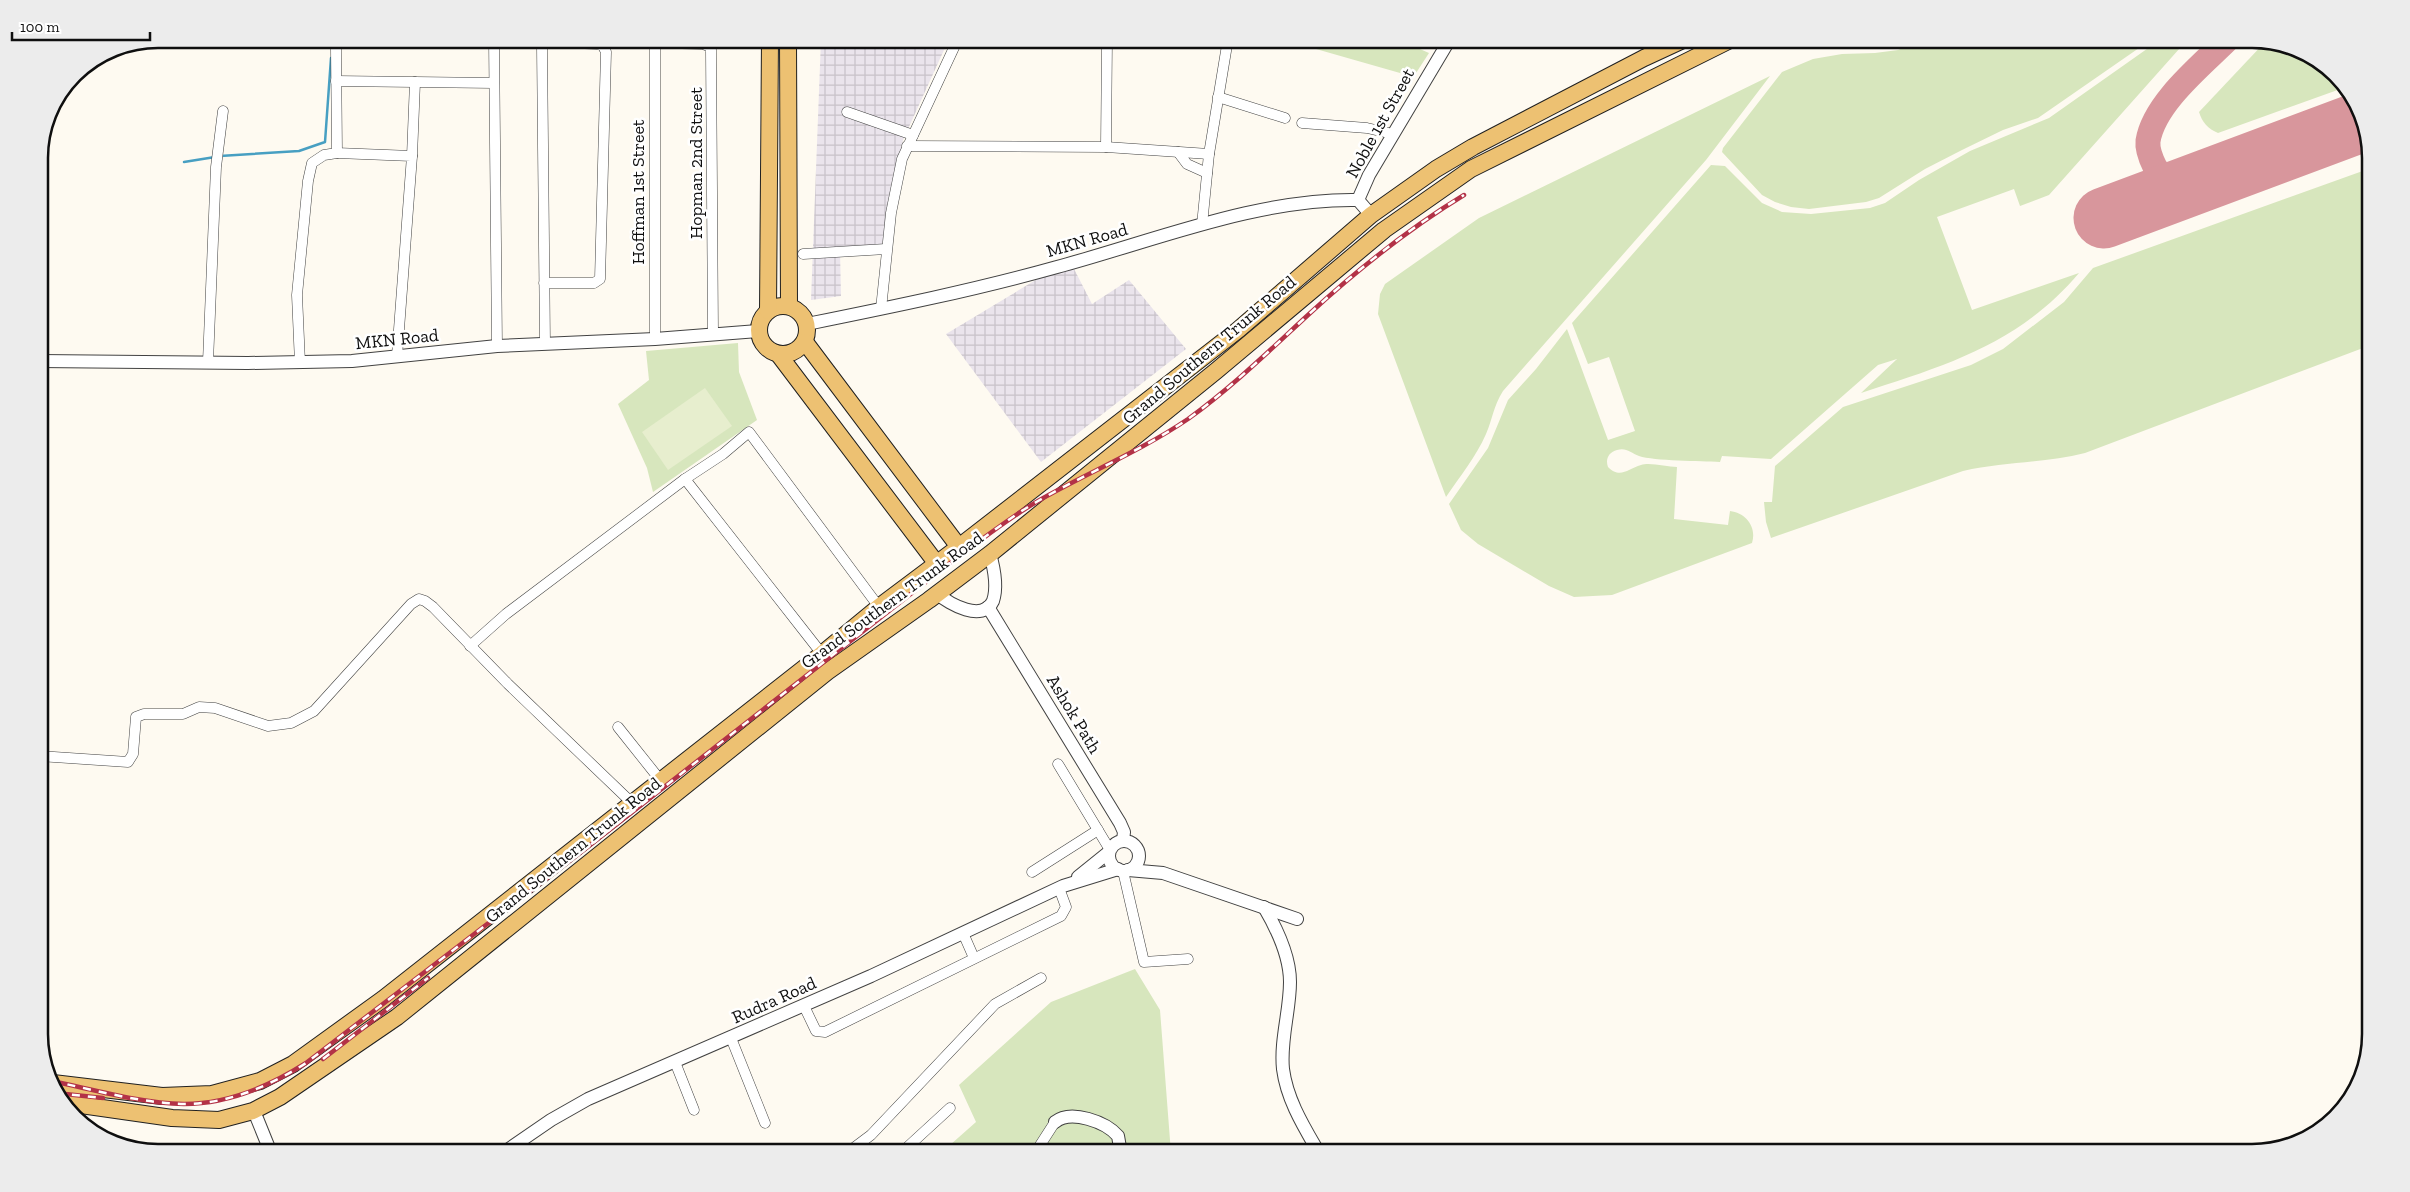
<svg xmlns="http://www.w3.org/2000/svg" width="2410" height="1192" font-family="'Zilla Slab',serif">
	<style>
		.industrial { fill: url(#industrial-grid) }
		.grass { fill: #d7e6bd }
		.pitch { fill: #e7eece }
		.lines { fill: none; stroke-linecap: round; stroke-linejoin: round }
		.stream { stroke: #479fc2; stroke-width: 2.5 }
		.taxiway { stroke: #d8969c; stroke-width: 25 }
		.runway { stroke: #d8969c; stroke-width: 61 }
		.minor-casing { stroke: #424242; stroke-width: 11 }
		.tertiary-casing { stroke: #424242; stroke-width: 14 }
		.primary-casing { stroke: #202020; stroke-width: 18 }
		.minor { stroke: #fff; stroke-width: 10 }
		.tertiary { stroke: #fff; stroke-width: 12 }
		.primary { stroke: #edc172; stroke-width: 16 }
		.rail-casing { stroke: #b33247; stroke-width: 4.5 }
		.rail { stroke: #fff; stroke-width: 2.5; stroke-dasharray: 8; stroke-linecap: butt }
		.labels { text-anchor: middle; stroke-width: 5; stroke-linejoin: round; paint-order: stroke }
		.street-label { font-size: 18px; fill: #0f0f0f; stroke: #fff }
		.rim { fill: none; stroke: #0f0f0f; stroke-width: 2.5 }
	</style>
	<defs>
		<pattern id="industrial-grid" width="8" height="8" patternUnits="userSpaceOnUse" patternTransform="scale(1.25)"><rect width="8" height="8" fill="#eae4ec"/><path d="M0 4h8M4 0v8" fill="none" stroke="#c8c2c9"/></pattern>
	</defs>
	<rect width="100%" height="100%" fill="#fefaf1"/>
	<g class="industrial">
		<path d="M821,39h128l-46,101 -12,50 -9,56 -42,4 1,46 -30,4z"/>
		<path d="M1072,265l20,39 37,-24 57,69 -145,113 -95,-128 103,-62z"/>
	</g>
	<g class="grass">
		<path d="M1311,39h86l32,14 -13,20 -9,2 -98,-28z"/>
		<path d="M1925,39h227l-114,79 -35,12 -41,20 -37,19 -46,29 -13,4 -57,7 -18,-2 -16,-5 -13,-7 -40,-43 1,-4 59,-76 31,-13 29,-5 33,-1 23,-3z"/>
		<path d="M2161,39h27l-139,156 -29,11 -6,-17 -77,28 35,93 107,-37c-60,71 -132,92 -218,120l36,-34 -19,6 -107,94 -49,-3 -2,6c-19,-1 -66,-1 -81,-6 -8,-3 -13,-9 -22,-6 -8,2 -12,9 -9,17 12,12 20,2 33,-2 9,-3 26,2 36,2l-3,52 54,6 2,-14c16,2 27,16 22,32l-140,52 -38,2 -25,-11 -71,-42 -17,-14 -12,-26 39,-56 20,-48 28,-31 31,-40 41,111 27,-9 -26,-74 -21,7 -16,-41 139,-158 14,1 37,37 20,9 29,2 59,-6 15,-5 34,-23 51,-29 79,-33z"/>
		<path d="M2265,42l40,9 41,36 -128,46c-10,-4 -16,-11 -19,-21z"/>
		<path d="M1770,76l-64,84 -203,231c-10,16 -10,27 -17,43 -10,23 -26,42 -40,63l-68,-183 2,-20 5,-10 94,-66z"/>
		<path d="M2371,168v177l-286,108c-40,10 -81,9 -122,18l-192,67 -5,-16 -2,-20h8l3,-36 68,-59 128,-42 32,-16 61,-47 29,-34z"/>
		<path d="M738,343l1,29 18,48 -104,72 -6,-24 -29,-64 31,-24 -3,-29z"/>
		<path d="M1135,969l25,41 11,143h-230l35,-31 -17,-37 92,-83z"/>
	</g>
	<path class="pitch" d="M705,388l27,38 -64,44 -26,-38z"/>
	<g class="lines">
		<g class="stream">
			<path d="M220,156l79,-5 26,-9 6,-84"/>
			<path d="M184,162l31,-5"/>
		</g>
		<path class="taxiway" d="M2190,186c-14,0 -27,-6 -35,-19 -4,-8 -8,-17 -7,-26 6,-38 54,-76 80,-102"/>
		<path class="runway" d="M2104,218l257,-96"/>
		<defs>
			<g id="minor">
				<path d="M342,39l-5,4 -1,6 1,104 75,3 -15,200"/>
				<path d="M494,39l3,307"/>
				<path d="M336,81l158,2"/>
				<path d="M1218,97l67,21"/>
				<path d="M847,112l66,23"/>
				<path d="M1302,123l65,5 26,6"/>
				<path d="M907,146l199,1 103,7"/>
				<path d="M1106,147l1,-108"/>
				<path d="M1178,152l9,12 20,9"/>
				<path d="M412,156l3,-74"/>
				<path d="M1202,225l7,-71 19,-115"/>
				<path d="M803,254l83,-5"/>
				<path d="M544,283h50l6,-4 6,-227 -3,-6 -5,-2 -52,-2 -4,4 3,298"/>
				<path d="M881,309l10,-96 11,-54 56,-120"/>
				<path d="M655,339v-292l1,-3 5,-1 42,1 7,3 1,3 2,284"/>
				<path d="M208,362l8,-195 7,-56"/>
				<path d="M300,363l-3,-68 11,-114 4,-18 12,-8 13,-2"/>
				<path d="M685,479l137,175"/>
				<path d="M470,646l36,-32 179,-135 38,-25 26,-22 130,175"/>
				<path d="M618,727l43,54"/>
				<path d="M39,756l89,6 5,-8 3,-37 8,-3h39l16,-7 16,1 53,18 23,-3 23,-12 97,-107 8,-5 6,2 8,6 75,77 124,119"/>
				<path d="M1058,764l52,86"/>
				<path d="M1123,871l21,91 44,-3"/>
				<path d="M1032,872l66,-42"/>
				<path d="M963,933l11,25"/>
				<path d="M804,1006l12,25 9,1 236,-116 5,-9 -7,-19"/>
				<path d="M731,1038l34,85"/>
				<path d="M675,1062l19,48"/>
				<path d="M847,1153l24,-18 124,-131 46,-26"/>
				<path d="M901,1153l49,-45"/>
				<path d="M1035,1153l20,-31"/>
			</g>
			<g id="tertiary">
				<path d="M1358,200l11,-25 81,-136"/>
				<path d="M807,324c84,-17 168,-34 250,-57 97,-26 201,-69 301,-67l13,15"/>
				<path d="M39,361l209,2 104,-2 145,-15 158,-7 103,-8"/>
				<path d="M938,594c11,10 45,29 55,7 5,-15 1,-33 -3,-47"/>
				<path d="M988,607l132,216 4,9 -1,8"/>
				<circle cx="1124" cy="856" r="15"/>
				<path d="M1128,870l35,3 134,46"/>
				<path d="M1078,877l31,-25"/>
				<path d="M1264,907c13,22 26,49 26,75 0,29 -10,58 -7,87 4,31 21,58 36,84"/>
				<path d="M254,1111l17,42"/>
				<path d="M1055,1122c16,-13 51,0 63,14l3,17"/>
				<path d="M503,1153l48,-33 37,-21 283,-123 192,-90 55,-17"/>
			</g>
			<g id="primary">
				<path d="M788,39l1,267"/>
				<circle cx="783" cy="330" r="24"/>
				<path d="M768,311l2,-272"/>
				<path d="M805,342l154,205"/>
				<path d="M779,355l158,209"/>
				<path d="M53,1083l109,13 50,-2 48,-13 33,-17 90,-65 439,-345 57,-47 80,-60 279,-217 133,-115 65,-46 37,-22 171,-89 41,-19"/>
				<path d="M60,1102l112,16 47,2 34,-9 27,-14 117,-80 430,-345 102,-72 61,-46 226,-183 168,-141 87,-61 261,-130"/>
			</g>
		</defs>
		<use href="#minor" class="minor-casing"/>
		<use href="#tertiary" class="tertiary-casing"/>
		<use href="#primary" class="primary-casing"/>
		<use href="#minor" class="minor"/>
		<use href="#tertiary" class="tertiary"/>
		<use href="#primary" class="primary"/>
		<defs>
			<g id="rail">
				<path d="M323,1059l105,-81"/>
				<path d="M52,1081c43,9 88,22 132,23 44,0 86,-18 122,-41l279,-214 378,-296c25,-18 49,-37 75,-52 49,-28 103,-50 150,-82 43,-31 81,-68 120,-104 49,-45 100,-86 156,-120"/>
				<path d="M56,1093l47,5"/>
			</g>
		</defs>
		<use href="#rail" class="rail-casing"/>
		<use href="#rail" class="rail"/>
	</g>
	<g class="labels">
		<g class="street-label">
			<text transform="translate(1380 123) rotate(-61)" y="6">Noble 1st Street</text>
			<text transform="translate(696 163) rotate(-90)" y="6">Hopman 2nd Street</text>
			<text transform="translate(638 192) rotate(-90)" y="6">Hoffman 1st Street</text>
			<text transform="translate(1087 240) rotate(-16)" y="6">MKN Road</text>
			<text transform="translate(397 339) rotate(-6)" y="6">MKN Road</text>
			<text transform="translate(1209 350) rotate(-40)" y="6">Grand Southern Trunk Road</text>
			<text transform="translate(892 600) rotate(-36)" y="6">Grand Southern Trunk Road</text>
			<text transform="translate(1074 714) rotate(59)" y="6">Ashok Path</text>
			<text transform="translate(573 850) rotate(-39)" y="6">Grand Southern Trunk Road</text>
			<text transform="translate(774 1000) rotate(-24)" y="6">Rudra Road</text>
		</g>
	</g>
	<path d="M0 0H2410V1192H0ZM158 48H2252A110 110 0 0 1 2362 158V1034A110 110 0 0 1 2252 1144H158A110 110 0 0 1 48 1034V158A110 110 0 0 1 158 48Z" fill="#ececec" fill-rule="evenodd"/>
	<path class="rim" d="M158 48H2252A110 110 0 0 1 2362 158V1034A110 110 0 0 1 2252 1144H158A110 110 0 0 1 48 1034V158A110 110 0 0 1 158 48Z"/>
	<path d="M12 32v8h138v-8" fill="none" stroke="#0f0f0f" stroke-width="2.5"/>
	<text x="20" y="32" font-size="15" fill="#0f0f0f" stroke="#ffffff" stroke-width="4" paint-order="stroke">100 m</text>
</svg>
